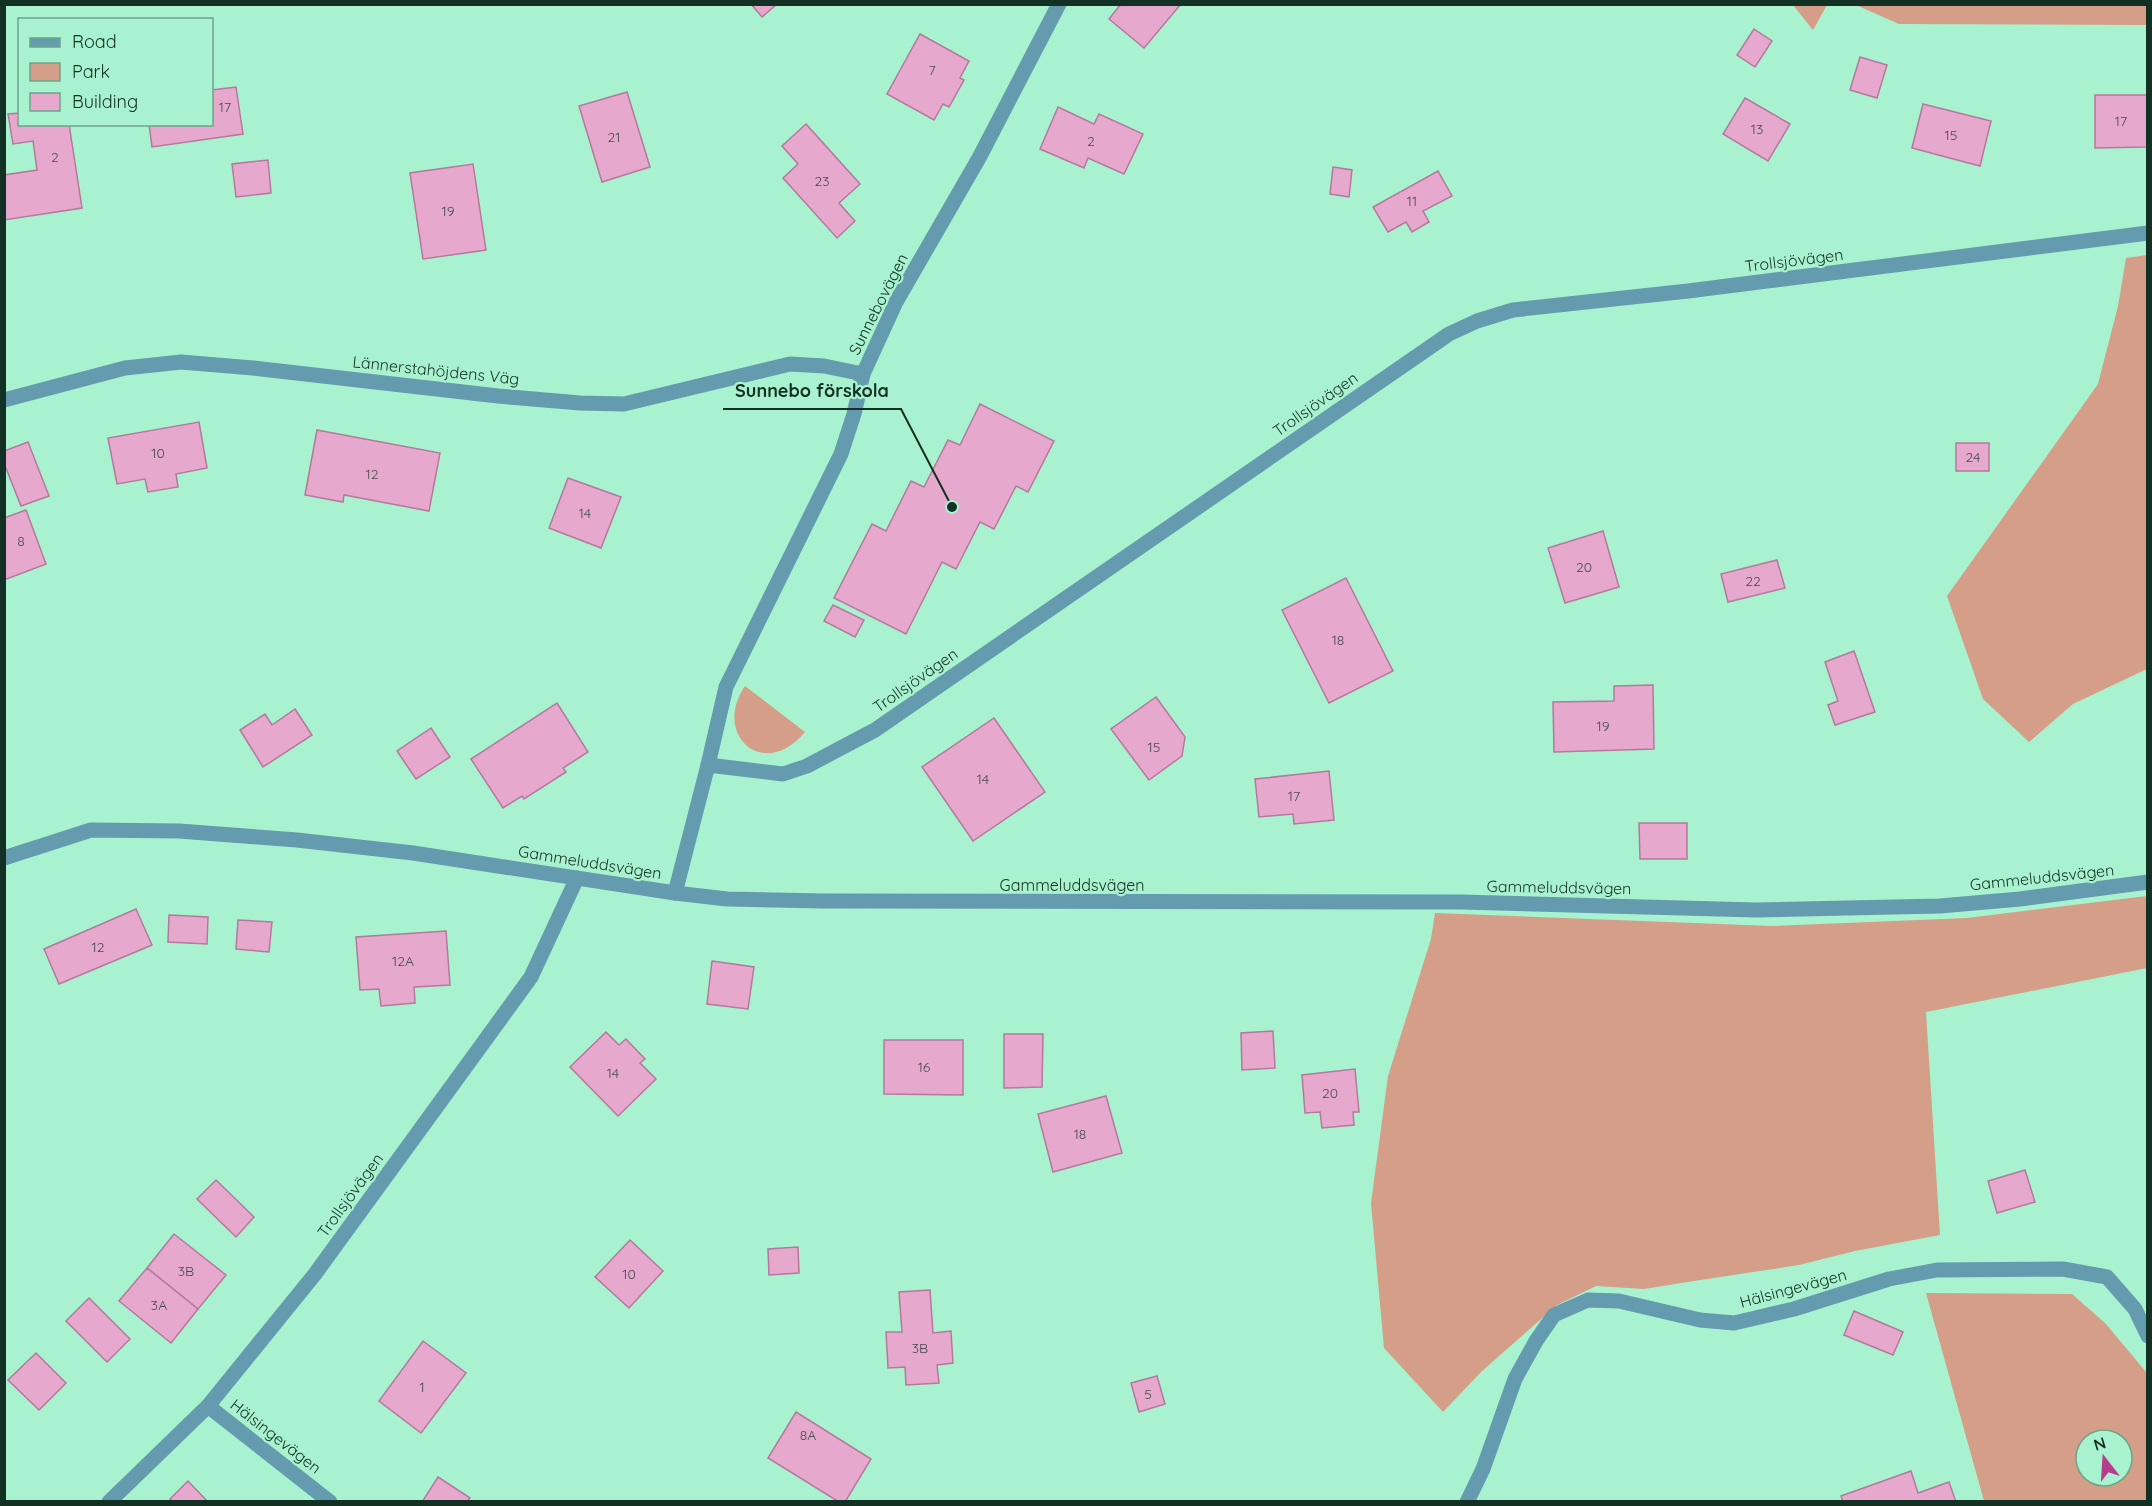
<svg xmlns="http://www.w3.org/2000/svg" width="2152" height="1506" font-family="Quicksand,sans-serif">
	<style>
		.green { fill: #d49e88; fill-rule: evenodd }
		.building { fill: #e7a8cd; stroke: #b4799c; stroke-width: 1.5 }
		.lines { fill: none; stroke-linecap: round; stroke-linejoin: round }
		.minor { stroke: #649baf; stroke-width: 15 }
		.labels { text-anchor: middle; stroke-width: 4.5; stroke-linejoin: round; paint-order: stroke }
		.number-label { font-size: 14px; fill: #474e4e }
		.street-label { font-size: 16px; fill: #123023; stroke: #a9f2cf }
		.leader { fill: none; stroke: #123023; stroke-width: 2 }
		.callout-dot { fill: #123023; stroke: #a9f2cf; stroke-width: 2 }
		.callout-label { font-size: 18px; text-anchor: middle; font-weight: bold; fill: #123023; stroke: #a9f2cf; stroke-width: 4.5; stroke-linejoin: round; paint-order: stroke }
	</style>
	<rect width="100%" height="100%" fill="#a9f2cf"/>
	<g class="green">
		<path d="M1793,5h34l-14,25z"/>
		<path d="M1856,5h291v20l-248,-1z"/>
		<path d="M2147,255v414l-74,35 -44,38 -46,-43 -36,-103 151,-212 20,-78 8,-48z"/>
		<path d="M745,686l60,46c-42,50 -93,2 -60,-46z"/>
		<path d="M2147,896v72l-221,44 14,223 -85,16 -56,14 -105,16 -50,8 -48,-3 -39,19 -76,67 -38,40 -59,-64 -13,-145 17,-127 43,-137 4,-26 337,13 195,-8z"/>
		<path d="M1926,1293l146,1 33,29 42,50v128h-163zM2086,1440h36v36h-36z"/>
	</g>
	<g class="building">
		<path d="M751,4h26l-15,13z"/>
		<path d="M1121,4h60l-37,44 -35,-29z"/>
		<path d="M1754,29l18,12 -17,26 -18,-12z"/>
		<path d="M920,34l49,27 -9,17 4,2 -15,27 -6,-3 -9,16 -47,-26z"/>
		<path d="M1860,57l27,8 -10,33 -27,-8z"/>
		<path d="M236,87l7,47 -91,13 -3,-23h63v-34z"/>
		<path d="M627,92l23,75 -48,15 -23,-76z"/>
		<path d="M2095,95h52v52l-52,1z"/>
		<path d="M1745,98l45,26 -22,37 -45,-27z"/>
		<path d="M1923,104l68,17 -11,45 -68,-18z"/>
		<path d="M1058,107l36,17 5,-10 44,20 -19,40 -36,-16 -4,10 -44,-19z"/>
		<path d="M20,113v11h49l13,84 -78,12v-45l33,-5 -4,-29 -20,3 -5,-30z"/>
		<path d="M806,124l54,60 -21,19 16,18 -18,17 -54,-60 15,-14 -16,-18z"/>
		<path d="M268,160l3,33 -35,4 -4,-33z"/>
		<path d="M473,164l13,86 -63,9 -13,-86z"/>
		<path d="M1333,167l19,3 -3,27 -19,-3z"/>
		<path d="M1438,171l14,25 -29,15 6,11 -17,10 -6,-10 -18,10 -15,-25z"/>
		<path d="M980,404l74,37 -26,51 -12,-6 -22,43 -14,-7 -24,47 -14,-7 -36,72 -72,-36 38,-74 14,7 25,-50 13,6 24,-47 12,5z"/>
		<path d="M199,422l8,46 -31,6 2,13 -30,5 -3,-13 -28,5 -9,-46z"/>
		<path d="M317,430l123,23 -11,58 -85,-16 -1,7 -38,-7z"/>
		<path d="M28,442l21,54 -28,10 -17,-43v-12z"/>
		<rect x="1956" y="443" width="33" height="28"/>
		<path d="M568,478l53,19 -20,51 -52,-20z"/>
		<path d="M26,510l20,54 -42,16v-62z"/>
		<path d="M1603,531l16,56 -54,16 -17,-55z"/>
		<path d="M1777,560l8,28 -57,14 -7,-28z"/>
		<path d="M1346,578l47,93 -64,32 -47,-93z"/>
		<path d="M833,605l31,15 -9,17 -31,-16z"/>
		<path d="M1854,651l21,61 -40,13 -7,-20 10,-4 -13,-39z"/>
		<path d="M1653,685l1,64 -100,3 -1,-50 61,-1v-15z"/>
		<path d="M1156,697l29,40 -3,19 -33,24 -38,-51z"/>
		<path d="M557,703l31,49 -25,16 3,4 -42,27 -2,-3 -19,12 -32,-49z"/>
		<path d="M295,709l17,26 -49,32 -23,-37 25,-16 7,11z"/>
		<path d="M994,718l51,74 -72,49 -51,-74z"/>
		<path d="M431,728l19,29 -34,22 -19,-28z"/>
		<path d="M1329,771l5,49 -40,4 -1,-10 -34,3 -4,-38z"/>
		<path d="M1639,823h48v36h-47z"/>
		<path d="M136,909l16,36 -93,39 -15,-35z"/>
		<path d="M169,915l39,2 -1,27 -39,-2z"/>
		<path d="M238,920l34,2 -3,30 -33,-3z"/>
		<path d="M446,931l4,54 -36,2 1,16 -34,3 -2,-17 -19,1 -4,-53z"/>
		<path d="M712,961l42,6 -6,42 -41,-5z"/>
		<path d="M1273,1031l2,37 -33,2 -1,-37z"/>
		<path d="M606,1032l13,13 7,-6 19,20 -5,4 16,16 -38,37 -48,-49z"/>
		<path d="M1004,1034h39l-1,53 -38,1z"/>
		<path d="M884,1040h79v55l-79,-1z"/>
		<path d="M1355,1069l4,43h-6l1,13 -32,3 -2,-16 -15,1 -3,-38z"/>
		<path d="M1106,1096l16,57 -69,19 -15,-58z"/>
		<path d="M2025,1170l10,32 -38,11 -9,-32z"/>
		<path d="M216,1180l38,37 -18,20 -39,-38z"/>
		<path d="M174,1234l52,41 -28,34 -51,-41z"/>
		<path d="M630,1240l33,31 -34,37 -34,-31z"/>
		<path d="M798,1247l1,26 -30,2 -1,-26z"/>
		<path d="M147,1268l51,41 -27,34 -52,-42z"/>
		<path d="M930,1290l3,43 18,-2 2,32 -16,2 2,18 -33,2 -1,-18 -17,1 -2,-36h16l-3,-40z"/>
		<path d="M89,1298l41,41 -23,23 -41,-41z"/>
		<path d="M1854,1311l49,21 -10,23 -49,-20z"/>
		<path d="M423,1341l43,32 -45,60 -42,-32z"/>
		<path d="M36,1353l30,30 -27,27 -31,-30z"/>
		<path d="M1157,1376l8,28 -26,8 -8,-29z"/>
		<path d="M796,1412l75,47 -26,43h-6l-71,-44z"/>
		<path d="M1911,1471l7,22 31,-11 7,20h-113l-2,-6z"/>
		<path d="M438,1477l32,21 -3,4h-45z"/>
		<path d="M188,1481l20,21h-35l-3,-3z"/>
	</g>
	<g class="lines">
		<g class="minor">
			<path d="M4,400l121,-32 56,-6 72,6 245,28 82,7 44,1 166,-40 34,2 39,8"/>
			<path d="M708,765l18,-78 115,-233 13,-40 9,-40 33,-72 83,-144 80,-154"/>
			<path d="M4,858l87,-28 88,1 118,9 116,13 262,40 52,6 97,2 637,1 295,8 184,-4 80,-7 128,-17"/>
			<path d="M675,893l33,-128 75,9 24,-8 68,-36 574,-396 28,-13 36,-11 175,-19 460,-58"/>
			<path d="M208,1406l122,96"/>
			<path d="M109,1502l99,-96 107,-132 216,-297 46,-99"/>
			<path d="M1467,1502l16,-33 32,-90 21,-38 18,-26 34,-15 31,1 81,19 34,3 60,-14 95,-30 48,-9 126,-1 44,8 28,32 13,27"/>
		</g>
	</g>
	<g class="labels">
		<g class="number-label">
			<text x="932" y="75">7</text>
			<text x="225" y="112">17</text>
			<text x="2121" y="126">17</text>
			<text x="1757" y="134">13</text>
			<text x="1951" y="140">15</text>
			<text x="614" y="142">21</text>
			<text x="1091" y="146">2</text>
			<text x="55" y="162">2</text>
			<text x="822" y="186">23</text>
			<text x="1412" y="206">11</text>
			<text x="448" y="216">19</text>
			<text x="158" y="458">10</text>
			<text x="1973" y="462">24</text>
			<text x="372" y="479">12</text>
			<text x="585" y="518">14</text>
			<text x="21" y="546">8</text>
			<text x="1584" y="572">20</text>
			<text x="1753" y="586">22</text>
			<text x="1338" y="645">18</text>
			<text x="1603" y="731">19</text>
			<text x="1154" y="752">15</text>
			<text x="983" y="784">14</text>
			<text x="1294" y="801">17</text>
			<text x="98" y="952">12</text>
			<text x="403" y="966">12A</text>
			<text x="924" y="1072">16</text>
			<text x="613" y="1078">14</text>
			<text x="1330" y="1098">20</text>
			<text x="1080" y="1139">18</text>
			<text x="186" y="1276">3B</text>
			<text x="629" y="1279">10</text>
			<text x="159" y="1310">3A</text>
			<text x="920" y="1353">3B</text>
			<text x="422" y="1392">1</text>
			<text x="1148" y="1399">5</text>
			<text x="808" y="1440">8A</text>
		</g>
		<g class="street-label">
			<text transform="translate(1794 260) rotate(-7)" y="6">Trollsjövägen</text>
			<text transform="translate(878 304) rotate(-63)" y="6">Sunnebovägen</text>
			<text transform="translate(436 370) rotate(6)" y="6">Lännerstahöjdens Väg</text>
			<text transform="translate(1315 404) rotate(-35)" y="6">Trollsjövägen</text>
			<text transform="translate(915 680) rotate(-35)" y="6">Trollsjövägen</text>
			<text transform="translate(590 862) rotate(9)" y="6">Gammeluddsvägen</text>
			<text transform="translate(2042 877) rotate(-6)" y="6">Gammeluddsvägen</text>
			<text x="1072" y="891">Gammeluddsvägen</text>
			<text transform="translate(1559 887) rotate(1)" y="6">Gammeluddsvägen</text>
			<text transform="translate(350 1195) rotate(-54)" y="6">Trollsjövägen</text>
			<text transform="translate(1793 1288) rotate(-15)" y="6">Hälsingevägen</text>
			<text transform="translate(276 1436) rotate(38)" y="6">Hälsingevägen</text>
		</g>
	</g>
	<path class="leader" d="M952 507L901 409H723"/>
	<circle class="callout-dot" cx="952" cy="507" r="6"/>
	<g class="callout-label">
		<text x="812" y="397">Sunnebo förskola</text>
	</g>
	<rect width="2152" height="1506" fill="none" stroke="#123023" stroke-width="12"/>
	<rect x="18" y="18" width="195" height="108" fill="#a9f2cf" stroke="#6da48a" stroke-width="1.5"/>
	<rect x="30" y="38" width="30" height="9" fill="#649baf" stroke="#6da48a" stroke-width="1.5"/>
	<text x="72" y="48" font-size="18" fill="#123023">Road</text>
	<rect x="30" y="63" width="30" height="18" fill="#d49e88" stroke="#6da48a" stroke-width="1.5"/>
	<text x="72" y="78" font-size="18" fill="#123023">Park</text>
	<rect x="30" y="93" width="30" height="18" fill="#e7a8cd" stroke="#6da48a" stroke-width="1.5"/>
	<text x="72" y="108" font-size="18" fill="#123023">Building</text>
	<g transform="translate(2104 1458) rotate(343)"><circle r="28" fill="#a9f2cf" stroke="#6da48a" stroke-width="1.5"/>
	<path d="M0-4.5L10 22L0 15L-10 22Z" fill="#b63c8e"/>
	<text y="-9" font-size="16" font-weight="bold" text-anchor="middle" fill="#123023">N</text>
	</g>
</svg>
